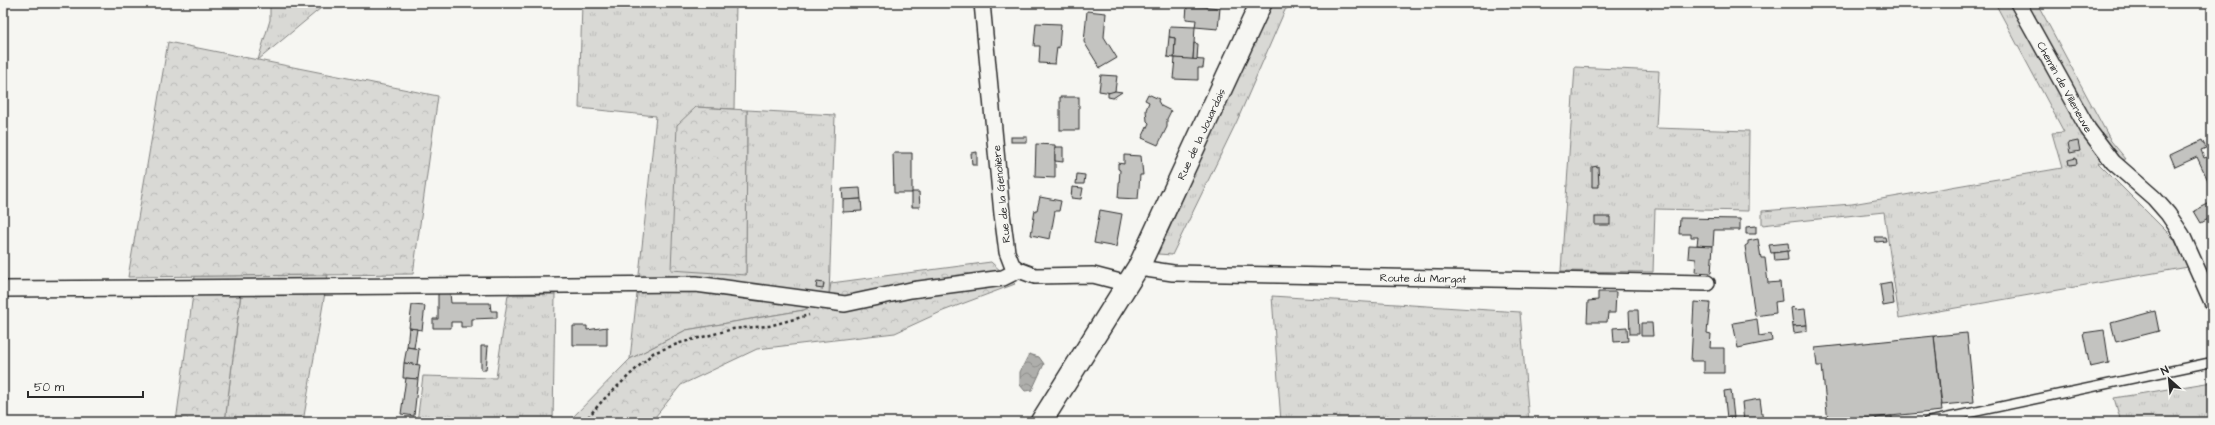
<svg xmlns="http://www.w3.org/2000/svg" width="2215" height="425" font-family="'Architects Daughter',sans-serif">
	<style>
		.grass { fill: url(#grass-tufts); stroke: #828280 }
		.forest { fill: url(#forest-crowns); stroke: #828280 }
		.water { fill: url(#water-waves); stroke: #7a7a78 }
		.building { fill: #c3c3c0; stroke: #2b2b2b }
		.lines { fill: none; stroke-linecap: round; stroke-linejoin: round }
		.service-casing { stroke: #2b2b2b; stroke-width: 11 }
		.minor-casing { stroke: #2b2b2b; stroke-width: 18 }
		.secondary-casing { stroke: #2b2b2b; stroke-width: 24 }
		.path { stroke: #2b2b2b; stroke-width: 2.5; stroke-dasharray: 3 3; stroke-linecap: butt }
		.service { stroke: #f6f6f2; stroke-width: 8 }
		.minor { stroke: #f6f6f2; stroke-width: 15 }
		.secondary { stroke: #f6f6f2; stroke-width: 21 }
		.labels { text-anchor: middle; stroke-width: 3; stroke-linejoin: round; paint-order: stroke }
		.street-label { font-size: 11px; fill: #2b2b2b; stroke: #f6f6f2 }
	</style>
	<defs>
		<pattern id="grass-tufts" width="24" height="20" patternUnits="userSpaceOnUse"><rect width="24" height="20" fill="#d9d9d5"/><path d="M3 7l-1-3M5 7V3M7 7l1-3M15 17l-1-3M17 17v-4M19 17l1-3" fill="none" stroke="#babab7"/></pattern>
		<pattern id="forest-crowns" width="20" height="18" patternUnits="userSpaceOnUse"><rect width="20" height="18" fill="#d9d9d5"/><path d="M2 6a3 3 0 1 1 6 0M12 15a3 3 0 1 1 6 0" fill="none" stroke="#babab7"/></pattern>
		<pattern id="water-waves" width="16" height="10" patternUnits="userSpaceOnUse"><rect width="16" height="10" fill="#aeaeab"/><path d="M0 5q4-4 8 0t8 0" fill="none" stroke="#8e8e8b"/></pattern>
	</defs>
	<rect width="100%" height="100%" fill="#f6f6f2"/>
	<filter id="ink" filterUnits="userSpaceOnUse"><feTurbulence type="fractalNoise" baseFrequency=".025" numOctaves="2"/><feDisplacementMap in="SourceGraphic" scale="8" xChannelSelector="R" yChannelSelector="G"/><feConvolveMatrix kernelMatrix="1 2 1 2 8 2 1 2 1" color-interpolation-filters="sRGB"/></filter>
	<g filter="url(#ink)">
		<g class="grass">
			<path d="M270,3h57l-69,57 12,-40z"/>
			<path d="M582,3h154l-2,106 -38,-2 50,168 1,-165 88,5 -6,181 -25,14 -118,20 -56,29 26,-243 -77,-8z"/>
			<path d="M1270,3h24l-9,7 -48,111 -65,134 -14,-1z"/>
			<path d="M1995,3h42l74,138 15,18 -28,4 76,76 14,28 -289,51 -15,-106 -122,13v-14l90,-7 210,-36 -10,-35 12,-1z"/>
			<path d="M1575,67l84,4 -3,57 93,3 -1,80 -93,-2 -2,63 -92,-1z"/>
			<path d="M328,275l-25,147h-78l16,-129 -48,1 2,-18z"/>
			<path d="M555,294l-2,128h-136l6,-46 73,2 12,-83z"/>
			<path d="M1272,296l248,16 9,110h-248z"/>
			<path d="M2212,382v40h-91l-7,-24z"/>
		</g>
		<g class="forest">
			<path d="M168,42l270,54 -25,178 -285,3z"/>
			<path d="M696,107l51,3 -1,165 -75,-5 6,-145z"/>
			<path d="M991,262l24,22 -72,27 -48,22 -138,16 -76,36 -30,37h-83l62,-63 56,-29 118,-20 25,-14 2,-13z"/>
			<path d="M241,292l-16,130h-49l17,-128z"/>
		</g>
		<path class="water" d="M1029,354l10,3 5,7 -12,26 -7,1 -5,-6v-13z"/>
		<g class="building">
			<path d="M1187,5l33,3 -2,21 -23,-2 1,-7 -10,-1z"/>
			<path d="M1087,11l19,2 -2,24 13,21 -17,10 -16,-26z"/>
			<path d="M1036,23l25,1 -2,24 -2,-1 -2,17 -16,-1 1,-17h-6z"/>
			<path d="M1170,26l25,1 -2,33 -19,-2 1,-20 -6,-1z"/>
			<path d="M1169,37l6,1 -1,20 -7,-1z"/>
			<path d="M1194,43l4,1 -1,16h-4z"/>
			<path d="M1175,58l29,2 -1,8h-5v12l-25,-1z"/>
			<path d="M1101,75l16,1 -2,15 -3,2 -13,-2z"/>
			<path d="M1115,91l7,1 -9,6 -5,-1v-4z"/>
			<path d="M1148,94l11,5 -1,2 3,5 10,5 -4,8v8l-9,18 -16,-7 7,-15 -2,-2 -1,-11 3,-8 -4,-2z"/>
			<rect x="1060" y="97" width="19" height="33"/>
			<rect x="1011" y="137" width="16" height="5"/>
			<path d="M2202,140l4,8 -5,2 3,8 8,-3v34l-15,-32 -22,10 -5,-12z"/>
			<path d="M2078,141l2,10 -10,2 -2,-10z"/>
			<path d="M1036,144l19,1v33l-20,-1z"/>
			<path d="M1055,147h8v15l-8,-1z"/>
			<path d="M977,152v13h-5l-1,-12z"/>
			<path d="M893,153h19v40h-18z"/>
			<path d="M1124,155l17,1 2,19h-3l-2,24 -20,-1 2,-28 -2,-1v-6l6,1z"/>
			<path d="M2076,158l1,6 -8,1 -1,-5z"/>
			<path d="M1598,166l1,21h-7v-20z"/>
			<path d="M1077,174l8,1 -1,9h-8z"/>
			<path d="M1072,187l11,1 -2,11 -10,-1z"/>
			<path d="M860,188l1,11 -18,1 -1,-11z"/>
			<path d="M912,192h7l1,15h-8z"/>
			<path d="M1040,197l21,4 -2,10h-4l-5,28 -19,-4 4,-25h2z"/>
			<path d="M861,199l1,12 -19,1v-12z"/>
			<path d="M2212,202v15l-11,6 -7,-12z"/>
			<path d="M1100,210l22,4 -6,33 -22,-4z"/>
			<rect x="1595" y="217" width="15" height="8"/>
			<path d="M1680,218l60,1v11h-26l-1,16 -16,-1 1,-8h-7v-3h-12z"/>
			<path d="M1756,226v8h-10v-7z"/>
			<path d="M1875,237h10l1,4 -10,1z"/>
			<path d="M1758,239l3,19h4l3,25 12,-1 2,19 -7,1 1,11 -21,3 -10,-70 3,-2v-3z"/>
			<path d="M1788,243l1,8 -18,2 -2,-8z"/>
			<path d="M1689,245l24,1 -2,27 -16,-1 1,-13 -8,-1z"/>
			<path d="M1787,251l1,9 -13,1 -1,-8z"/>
			<path d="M817,282l7,1 -1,6 -7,-1z"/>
			<path d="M1891,282l3,22 -11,2 -3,-22z"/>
			<path d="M1598,292h18l-1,21h-7l-1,9h-20l1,-21 10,-1z"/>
			<path d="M438,293h12l1,10h39l1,8h6v7l-25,1v8h-11v-5h-10v6h-18v-9h5z"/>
			<path d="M1694,302l16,1 -3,30 4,1 -1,14h14v25h-20v-12h-13z"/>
			<path d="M412,305l13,1 -3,24 -13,-2z"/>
			<path d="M1794,307l1,3 10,-1 2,16 -14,1 -2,-18z"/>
			<path d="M1629,310h9l1,24h-9z"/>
			<path d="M2155,311l4,20 -43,11 -5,-19z"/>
			<path d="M1757,319l2,17 12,-2 1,7 -34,7 -5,-25z"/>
			<path d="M1641,323h11l1,13h-12z"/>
			<path d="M1807,325v6l-13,2 -1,-7z"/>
			<path d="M573,326h14v4l20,-3v18h-34z"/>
			<path d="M1627,327l1,14 -14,1 -1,-14z"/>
			<path d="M409,328l8,1 -3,19 -7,-1z"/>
			<path d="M2104,330l5,33 -19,4 -7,-34z"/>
			<path d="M1967,333l7,69 -32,3 -8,-69z"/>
			<path d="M1934,336l8,75 -114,11 -6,-56h-5l-2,-18z"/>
			<path d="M481,346h7l-2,24h-5z"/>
			<path d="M407,347l12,2 -2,16 -13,-2z"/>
			<path d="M404,363l16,2 -2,14 -15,-1z"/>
			<path d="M406,378l12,1 -4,37 -13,-2z"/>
			<path d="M1731,390l3,28h-7l-3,-27z"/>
			<path d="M1760,399l3,23h-19l-2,-20z"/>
			<path d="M1892,416v3l-16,2v-3z"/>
			<rect x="1269" y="417" width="8" height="5"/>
		</g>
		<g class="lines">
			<defs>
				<path id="service" d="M1927,422l285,-60"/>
				<g id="minor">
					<path d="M982,3l20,211 5,38 5,13 7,5 16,6 58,-1 35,9"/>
					<path d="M2018,3l70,126 25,33 41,36 14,16 14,21 30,67"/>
					<path d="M1140,264l6,5 27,4 534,10"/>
					<path d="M3,289l693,-5 149,20 66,-14 92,-12 16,-8"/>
				</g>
				<path id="secondary" d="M1041,422l99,-158 121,-261"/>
			</defs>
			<use href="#service" class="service-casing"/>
			<use href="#minor" class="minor-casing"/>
			<use href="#secondary" class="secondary-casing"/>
			<path class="path" d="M584,422l19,-22 50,-47 27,-10 53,-14 36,-3 40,-11"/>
			<use href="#service" class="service"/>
			<use href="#minor" class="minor"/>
			<use href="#secondary" class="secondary"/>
		</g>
	</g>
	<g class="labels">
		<g class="street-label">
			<text transform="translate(2065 87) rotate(61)" y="4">Chemin de Villeneuve</text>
			<text transform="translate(1201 134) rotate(-65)" y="4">Rue de la Jouardais</text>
			<text transform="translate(1001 194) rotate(-96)" y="4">Rue de la Génolière</text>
			<text transform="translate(1423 278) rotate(1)" y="4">Route du Margat</text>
		</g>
	</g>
	<rect width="2215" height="425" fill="none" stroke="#f6f6f2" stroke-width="16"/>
	<rect x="8" y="8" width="2199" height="409" fill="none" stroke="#2b2b2b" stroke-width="1.5" filter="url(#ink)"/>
	<g transform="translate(2169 379) rotate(333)" stroke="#f6f6f2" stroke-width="3" paint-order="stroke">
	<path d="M0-3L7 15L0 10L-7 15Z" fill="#2b2b2b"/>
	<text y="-6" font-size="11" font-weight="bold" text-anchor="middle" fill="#2b2b2b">N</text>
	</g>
	<path d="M28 391v6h115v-6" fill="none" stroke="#2b2b2b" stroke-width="2"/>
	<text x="34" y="391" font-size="12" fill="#2b2b2b" stroke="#f6f6f2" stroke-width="3" paint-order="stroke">50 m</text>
</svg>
